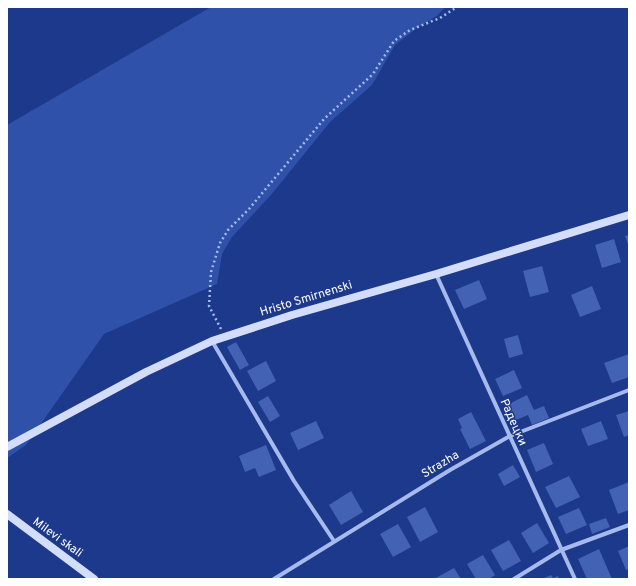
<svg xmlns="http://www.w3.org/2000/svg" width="636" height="586" font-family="Overpass,sans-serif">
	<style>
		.green { fill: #2f51a9 }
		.building { fill: #4462b3 }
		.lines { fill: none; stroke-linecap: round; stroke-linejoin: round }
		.path { stroke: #a7baed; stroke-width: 2.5; stroke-dasharray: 2 3; stroke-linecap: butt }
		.street { stroke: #a7baed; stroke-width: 4 }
		.secondary { stroke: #d3ddf9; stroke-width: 8 }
		.labels { text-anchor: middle; stroke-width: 3; stroke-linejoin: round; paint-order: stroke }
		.street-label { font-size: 12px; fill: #fff; stroke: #1c398b }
	</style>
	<rect width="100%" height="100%" fill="#1c398b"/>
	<path class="green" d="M211,7h234l-8,9 -20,12 -22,17 -23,40 -42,37 -59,73 -39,42 -10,17 -5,30 -113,50 -78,111 -19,13v-333z"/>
	<g class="building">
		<path d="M629,235v12l-4,-11z"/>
		<path d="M614,239l7,23 -19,6 -7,-23z"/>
		<path d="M542,266l7,26 -19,5 -7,-26z"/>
		<path d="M479,280l8,19 -23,10 -9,-19z"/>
		<path d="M592,286l9,23 -21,8 -9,-22z"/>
		<path d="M518,335l5,19 -14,4 -5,-19z"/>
		<path d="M236,342l13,23 -9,5 -13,-23z"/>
		<path d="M629,354v23l-17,6 -8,-20z"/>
		<path d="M266,361l10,20 -18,10 -11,-20z"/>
		<path d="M514,370l8,18 -19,8 -8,-17z"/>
		<path d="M527,395l7,15 10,-4 5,12 -17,7 -4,-10 -14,6 -7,-16z"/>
		<path d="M268,396l12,20 -10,6 -12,-20z"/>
		<path d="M629,411v24l-5,2 -8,-22z"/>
		<path d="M471,412l15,29 -16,8 -10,-20 2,-1 -4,-9z"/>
		<path d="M316,421l8,17 -26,12 -8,-17z"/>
		<path d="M601,421l7,18 -20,7 -7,-17z"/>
		<path d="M544,443l9,21 -17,8 -9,-22z"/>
		<path d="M266,445l10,25 -17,7 -4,-9 -10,4 -6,-16z"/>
		<path d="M513,465l7,12 -16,9 -6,-12z"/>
		<path d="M569,476l11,21 -24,11 -11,-21z"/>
		<path d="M629,482v28l-11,4 -9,-24z"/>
		<path d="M351,491l12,21 -22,13 -12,-20z"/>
		<path d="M425,507l13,25 -18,10 -13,-25z"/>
		<path d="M579,508l8,17 -21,9 -8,-17z"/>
		<path d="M606,518l4,9 -18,7 -3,-10z"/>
		<path d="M537,523l12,20 -16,10 -12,-20z"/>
		<path d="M398,524l13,23 -18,10 -13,-23z"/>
		<path d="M509,540l12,21 -18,10 -12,-21z"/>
		<path d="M629,546v23l-3,1 -8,-19z"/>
		<path d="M599,549l13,30h-25l-9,-20z"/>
		<path d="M483,555l12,20 -6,4h-13l-9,-15z"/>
		<path d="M454,568l7,11h-27z"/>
		<path d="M551,575l2,3 5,-2 1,3h-17z"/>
	</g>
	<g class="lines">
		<path class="path" d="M221,329l-12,-23 2,-34 9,-29 8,-13 21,-21 75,-90 49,-45 21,-33 16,-11 30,-12 17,-11"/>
		<g class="street">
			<path d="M436,274l139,305"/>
			<path d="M212,341l82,140 40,60"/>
			<path d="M274,579l176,-109 60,-34 119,-46"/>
			<path d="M514,579l47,-29 68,-25"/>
		</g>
		<g class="secondary">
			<path d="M7,447l139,-75 66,-31 80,-26 144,-41 193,-59"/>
			<path d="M7,514l87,65"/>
		</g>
	</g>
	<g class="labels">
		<g class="street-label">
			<text transform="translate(306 298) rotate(-17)" y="4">Hristo Smirnenski</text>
			<text transform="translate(514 422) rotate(66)" y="4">Радецки</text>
			<text transform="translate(440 464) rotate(-31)" y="4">Strazha</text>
			<text transform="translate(58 537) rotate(36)" y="4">Milevi skali</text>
		</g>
	</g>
	<rect width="636" height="586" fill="none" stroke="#ffffff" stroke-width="16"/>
</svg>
